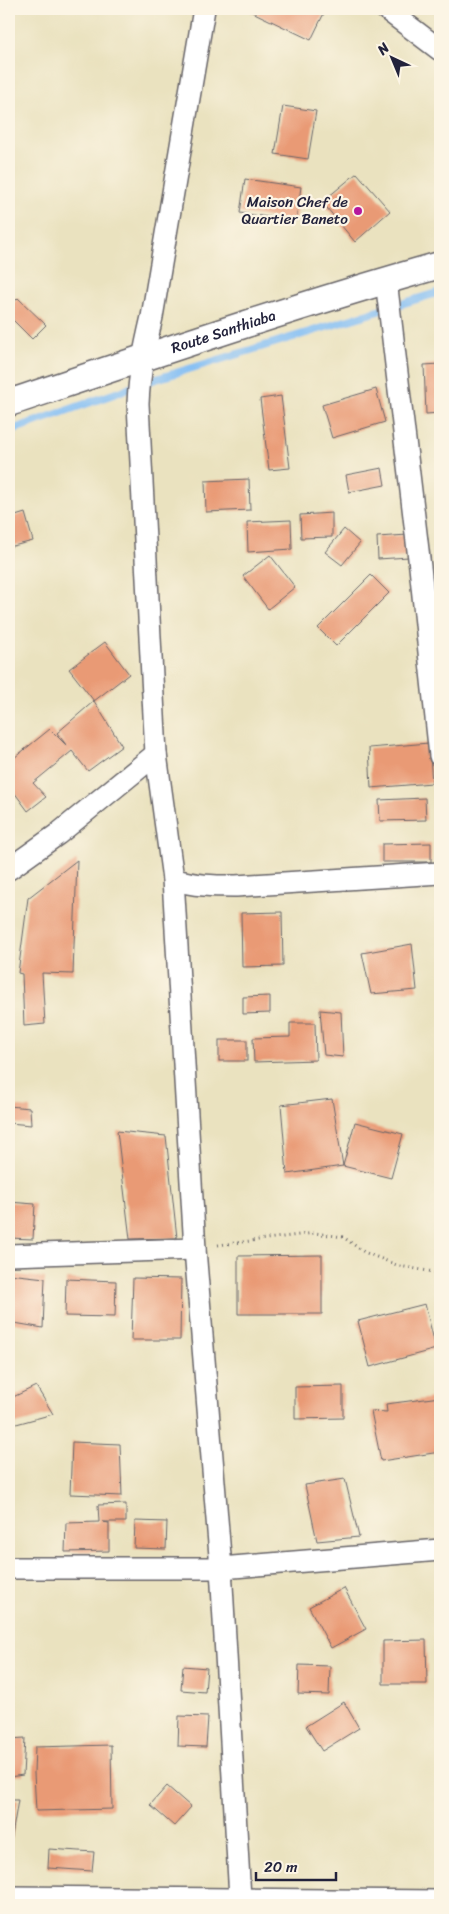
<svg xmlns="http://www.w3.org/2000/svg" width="449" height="1914" font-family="Sriracha,sans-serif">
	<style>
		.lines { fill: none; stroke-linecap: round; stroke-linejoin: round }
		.stream { stroke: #81bdf4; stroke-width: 8 }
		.building { fill: #e99a74 }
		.minor-casing { stroke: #686569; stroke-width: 24 }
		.tertiary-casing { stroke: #686569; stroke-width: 29 }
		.path { stroke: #686569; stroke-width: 3; stroke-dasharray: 1 4; stroke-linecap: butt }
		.minor { stroke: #fff; stroke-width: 21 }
		.tertiary { stroke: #fff; stroke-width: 26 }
		.poi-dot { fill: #b5179e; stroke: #fcf5e5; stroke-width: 2 }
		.labels { text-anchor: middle; stroke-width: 4.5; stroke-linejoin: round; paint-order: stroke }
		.poi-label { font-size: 15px; fill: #22223b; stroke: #fcf5e5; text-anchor: end }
		.street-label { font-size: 15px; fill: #22223b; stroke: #fcf5e5 }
	</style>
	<rect width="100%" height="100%" fill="#fcf5e5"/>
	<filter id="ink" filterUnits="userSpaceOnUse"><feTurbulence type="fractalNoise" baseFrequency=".02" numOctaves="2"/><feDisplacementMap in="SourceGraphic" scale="10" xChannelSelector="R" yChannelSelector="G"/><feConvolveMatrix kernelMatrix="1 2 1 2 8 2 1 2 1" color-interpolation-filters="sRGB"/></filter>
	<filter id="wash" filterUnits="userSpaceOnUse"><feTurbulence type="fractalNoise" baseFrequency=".0096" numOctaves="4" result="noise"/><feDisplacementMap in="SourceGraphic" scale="20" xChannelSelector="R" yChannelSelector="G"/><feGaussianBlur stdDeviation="1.12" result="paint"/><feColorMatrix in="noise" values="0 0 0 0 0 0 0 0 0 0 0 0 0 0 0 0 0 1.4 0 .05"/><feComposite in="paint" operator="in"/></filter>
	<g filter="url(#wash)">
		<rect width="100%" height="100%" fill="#eae2bf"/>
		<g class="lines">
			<path class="stream" d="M9,431l144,-51 287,-88"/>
		</g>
		<g id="blocks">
			<g class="building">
				<path d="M246,9h80l-15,31z"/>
				<path d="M283,106l33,5 -8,48 -33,-5z"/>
				<path d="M357,173l33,38 -35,31 -33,-40z"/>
				<path d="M245,179l56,8 -5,34 -56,-8z"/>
				<path d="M18,298l28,27 -14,14 -23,-23v-9z"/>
				<path d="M440,364v49l-14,1 -2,-49z"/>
				<path d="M376,389l9,33 -53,16 -10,-33z"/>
				<path d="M281,396l9,72 -21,2 -9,-71z"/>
				<path d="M382,468l3,17 -36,7 -3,-17z"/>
				<path d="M249,479l1,31 -44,2 -1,-31z"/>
				<path d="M25,513l8,28 -24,6v-29z"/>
				<path d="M332,513v24l-31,1 -1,-23z"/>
				<path d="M291,520l1,29 -44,3 -1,-30z"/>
				<path d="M344,529l16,14 -18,22 -17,-13z"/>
				<path d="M408,535l1,22 -31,2 -1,-22z"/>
				<path d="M270,555l25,32 -27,22 -25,-33z"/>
				<path d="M371,575l18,18 -53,53 -18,-18z"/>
				<path d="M105,642l24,32 -35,27 -25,-32z"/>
				<path d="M94,701l28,45 -34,25 -16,-20 -39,32 13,14 -18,14 -17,-23 -2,2v-28l41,-33 17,17 -10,-13z"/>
				<path d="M429,743l3,40 -61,5 -2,-40z"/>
				<path d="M425,798l1,22 -46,1 -1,-21z"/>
				<path d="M431,843v19h-49v-18z"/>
				<path d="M77,860l-4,114 -31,-1 3,51 -21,2 -2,-52 -4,-1 10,-75z"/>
				<path d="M282,912l1,54 -41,1 -1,-54z"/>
				<path d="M412,944l5,46 -46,4 -9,-41z"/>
				<path d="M270,996v17l-27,1v-17z"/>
				<path d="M320,1010l21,2 2,45 -19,-2z"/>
				<path d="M290,1023h25l1,37 -62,2 -1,-24 37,-1z"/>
				<rect x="219" y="1040" width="28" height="21"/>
				<path d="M332,1099l11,67 -56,8 -6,-69z"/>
				<path d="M9,1106l21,2 1,17 -22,-2z"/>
				<path d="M355,1122l48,12 -12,44 -48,-12z"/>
				<path d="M117,1131l49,5 11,102 -47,1z"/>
				<path d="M9,1202l26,2 -2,35 -24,-1z"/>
				<path d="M322,1255v59h-84v-58z"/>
				<path d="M9,1274l36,4 -2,50 -34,-6z"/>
				<path d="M133,1278l48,1 -1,61h-49z"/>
				<path d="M66,1279l50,2 -1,36 -50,-1z"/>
				<path d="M425,1304l11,45 -66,18 -12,-46z"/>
				<path d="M36,1386l17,28 -44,12v-27z"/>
				<path d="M343,1386v32l-48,1v-32z"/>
				<path d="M440,1397v55l-59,9 -10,-50 16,1 -1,-8z"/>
				<path d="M72,1442l48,2 2,52 -52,-2z"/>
				<path d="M345,1479l14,58 -42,4 -12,-56z"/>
				<path d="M126,1504v18h-23l6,1v28l-44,1 1,-29 33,-1 -1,-17z"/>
				<path d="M135,1521l32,1 -1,27 -32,-1z"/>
				<path d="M344,1588l22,41 -35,19 -22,-41z"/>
				<path d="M426,1640l1,44h-44v-43z"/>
				<path d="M299,1665l31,1 -1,29 -31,-1z"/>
				<path d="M183,1666l24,2 -2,24 -24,-2z"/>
				<path d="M344,1702l15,26 -37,23 -16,-25z"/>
				<path d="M179,1716l29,1 -2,30 -28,-1z"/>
				<path d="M25,1738l-2,37 -14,2v-38z"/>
				<path d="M111,1745l1,64 -76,2 -2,-38 1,-26z"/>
				<path d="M167,1786l24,21 -17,19 -24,-21z"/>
				<path d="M9,1800h9l-7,42h-2z"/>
				<path d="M49,1849l45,3 -2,19 -44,-3z"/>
			</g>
		</g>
	</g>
	<g filter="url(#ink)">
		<use href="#blocks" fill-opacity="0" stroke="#686569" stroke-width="1"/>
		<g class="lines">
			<defs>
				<g id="minor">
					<path d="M204,9l-52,308c-7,30 -13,57 -14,87l18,350 17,125 22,370 26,319 19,330"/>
					<path d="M386,9l54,41"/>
					<path d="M386,280l34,287 20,189"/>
					<path d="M9,869l49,-35 98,-80"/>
					<path d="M173,879c21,7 41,7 63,7l204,-13"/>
					<path d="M9,1255l186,-6"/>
					<path d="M9,1568h212l219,-18"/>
					<path d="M9,1897l431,4"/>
				</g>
				<g id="tertiary">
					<path id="s1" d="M9,403c143,-48 286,-97 431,-138"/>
				</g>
			</defs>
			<use href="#minor" class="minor-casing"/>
			<use href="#tertiary" class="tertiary-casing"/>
			<path class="path" d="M218,1245l97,-12 28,4 21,15 35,14 41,7"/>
			<use href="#minor" class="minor"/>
			<use href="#tertiary" class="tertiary"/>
		</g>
	</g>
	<circle class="poi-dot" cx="358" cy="211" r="5"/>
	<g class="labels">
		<g class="poi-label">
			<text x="348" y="207">Maison Chef de<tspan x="348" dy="17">Quartier Baneto</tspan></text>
		</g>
		<g class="street-label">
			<text dy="5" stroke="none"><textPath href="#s1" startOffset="226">Route Santhiaba</textPath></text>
		</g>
	</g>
	<rect width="449" height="1914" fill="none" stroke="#fcf5e5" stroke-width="30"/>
	<g transform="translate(392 58) rotate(316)" stroke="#fcf5e5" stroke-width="4" paint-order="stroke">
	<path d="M0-4L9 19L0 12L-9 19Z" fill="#22223b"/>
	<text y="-8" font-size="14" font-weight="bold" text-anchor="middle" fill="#22223b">N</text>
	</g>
	<path d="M256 1872v8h80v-8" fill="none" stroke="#22223b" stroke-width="2.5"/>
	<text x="264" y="1872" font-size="15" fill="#22223b" stroke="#fcf5e5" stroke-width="4" paint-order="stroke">20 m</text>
</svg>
